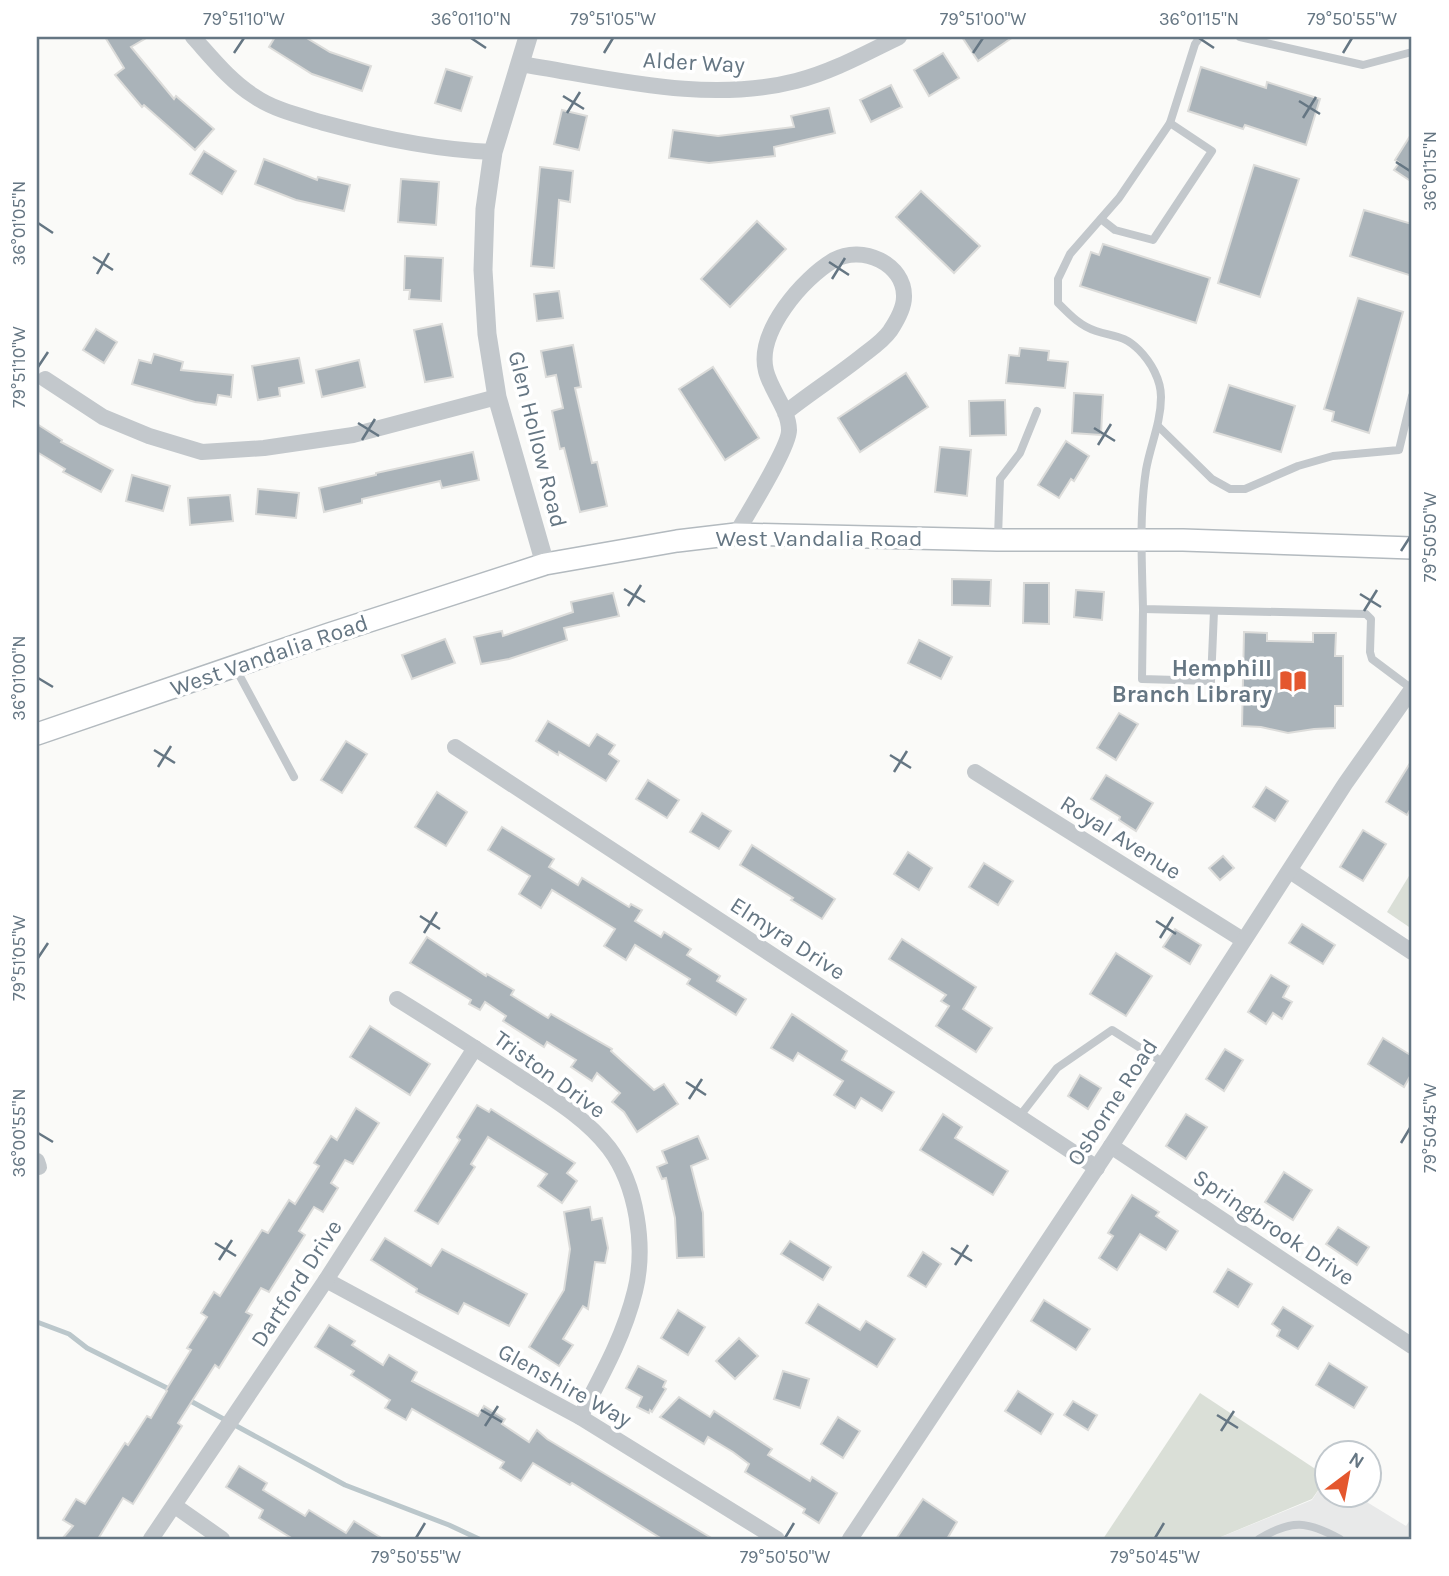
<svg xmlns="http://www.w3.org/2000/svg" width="1449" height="1576" font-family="Karla,sans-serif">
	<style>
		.built { fill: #e8e9e9 }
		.green { fill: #dadfd7 }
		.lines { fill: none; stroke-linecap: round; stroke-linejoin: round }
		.stream { stroke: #bbc7cb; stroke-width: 5 }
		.building { fill: #aab3b9; stroke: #dcdcda; stroke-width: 2 }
		.secondary-casing { stroke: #b3babf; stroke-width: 24 }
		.service { stroke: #c3c8cc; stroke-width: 8 }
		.minor { stroke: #c3c8cc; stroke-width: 16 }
		.tertiary { stroke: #c3c8cc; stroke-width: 19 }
		.secondary { stroke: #fff; stroke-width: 21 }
		.ticks { fill: none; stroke: #657683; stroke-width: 2.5 }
		.labels { text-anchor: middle; stroke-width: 7; stroke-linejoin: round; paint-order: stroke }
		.street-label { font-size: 23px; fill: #657683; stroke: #fff }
		.poi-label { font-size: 23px; font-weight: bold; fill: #657683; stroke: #fff; text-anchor: end }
		.neatline { fill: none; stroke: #657683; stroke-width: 2.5 }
		.ticks-label { font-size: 18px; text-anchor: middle; fill: #657683 }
	</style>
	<rect width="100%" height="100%" fill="#fafaf8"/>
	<path class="built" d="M1326,1479v17h31l49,30 6,-9v22h-196l96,-39z"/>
	<g class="green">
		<path d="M1412,871v58l-25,-17z"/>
		<path d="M1200,1393l126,83v3l-14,20 -96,40h-113z"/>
	</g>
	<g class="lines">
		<g class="stream">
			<path d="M37,1322l32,12 18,14 84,42"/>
			<path d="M185,1398l160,87 104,40 30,14"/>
		</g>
	</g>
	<g class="building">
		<path d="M105,37h43l-17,10 43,52 2,-3 38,33 -19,21 -51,-45 -2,2 -27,-32 9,-7z"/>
		<path d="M275,37h30l25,15 41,14 -9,25 -50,-17 -43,-27z"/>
		<path d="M962,37h51l-35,24z"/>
		<path d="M943,53l16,25 -30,18 -15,-26z"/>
		<path d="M1201,67l65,21 1,-6 53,17 -14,46 -61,-20 -2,4 -55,-18z"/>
		<path d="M446,69l26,8 -11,34 -26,-8z"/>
		<path d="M891,85l11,22 -31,15 -11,-22z"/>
		<path d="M829,108l6,25 -61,14 1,9 -66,7 -40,-5 4,-28 45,6 76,-9 -3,-11z"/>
		<path d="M562,110l25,6 -8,34 -25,-6z"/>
		<path d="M1412,133v49l-18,-12 5,-7 -4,-3z"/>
		<path d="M204,151l32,20 -14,23 -32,-20z"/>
		<path d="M264,159l53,21 1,-3 32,8 -6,26 -48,-11 -41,-16z"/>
		<path d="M1254,165l45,14 -39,118 -42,-14z"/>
		<path d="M540,167l33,4 -3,31 -11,-2 -5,68 -23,-2z"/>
		<path d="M401,179l38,3 -3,43 -38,-3z"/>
		<path d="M921,191l59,55 -26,27 -58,-56z"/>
		<path d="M1364,210l48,14v52l-62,-20z"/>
		<path d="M757,221l29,28 -56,58 -29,-28z"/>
		<path d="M1103,244l107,34 -14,45 -116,-37 11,-34 8,3z"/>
		<path d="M405,256l38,2 -2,43 -32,-2 1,-9h-6z"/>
		<path d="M559,291l4,27 -26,3 -3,-27z"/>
		<path d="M1358,298l45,14 -34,121 -37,-12 2,-9 -10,-3z"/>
		<path d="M442,324l11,53 -28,5 -11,-52z"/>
		<path d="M96,329l21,13 -13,21 -21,-13z"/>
		<path d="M573,345l8,42 -6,1 17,75 5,-1 10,44 -27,6 -16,-64 -4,1 -8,-38 11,-3 -7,-33 -10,2 -5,-26z"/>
		<path d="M1020,348l29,3 -1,9 20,2 -3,26 -59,-5 3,-28 10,1z"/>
		<path d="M154,354l29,8 -2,8 52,5 -2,22 -13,-2 -2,10 -21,-3 -63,-18 7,-24 12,3z"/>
		<path d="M299,358l5,25 -25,5 1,8 -22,4 -6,-34z"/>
		<path d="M359,360l6,27 -43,10 -6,-27z"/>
		<path d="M713,367l46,71 -34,22 -46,-71z"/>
		<path d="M906,373l22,34 -68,45 -22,-34z"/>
		<path d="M1229,385l66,21 -14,46 -67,-20z"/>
		<path d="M1074,393l29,2 -2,40 -29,-2z"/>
		<path d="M1005,400l1,35 -36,1 -1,-35z"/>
		<path d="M37,424l25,16 -1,2 52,28 -12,22 -38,-20 2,-3 -28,-17z"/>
		<path d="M1066,441l23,15 -15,25 -3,-2 -12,19 -21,-13z"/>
		<path d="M940,447l31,3 -4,46 -32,-4z"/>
		<path d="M473,452l6,28 -37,8 -2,-7 -78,18v4l-38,9 -5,-24 57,-13v-2z"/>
		<path d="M132,475l38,11 -7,25 -37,-10z"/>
		<path d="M258,489l41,4 -3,25 -40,-4z"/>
		<path d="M230,495l3,26 -43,4 -2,-27z"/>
		<path d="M952,579l39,1 -1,26 -38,-1z"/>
		<path d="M1024,583h25v41l-26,-1z"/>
		<path d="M1076,590l28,2 -2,28 -28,-3z"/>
		<path d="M613,593l6,23 -55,12 3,12 -58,19 -28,5 -7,-27 28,-6 1,5 70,-24 -2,-10z"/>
		<path d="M1244,632l23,1v8l46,1v-9h23l-1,23h8v50h-8v22l-21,1 -26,4 -27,-6 -19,-1z"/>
		<path d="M445,639l10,24 -43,16 -10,-24z"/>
		<path d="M919,640l33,17 -11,22 -33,-16z"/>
		<path d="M1119,713l19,11 -22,36 -19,-12z"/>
		<path d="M548,721l41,25 8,-12 18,11 -6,9 10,7 -13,20 -47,-29 -1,3 -22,-14z"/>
		<path d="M346,741l21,13 -25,39 -21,-13z"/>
		<path d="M1412,760v47l-5,8 -21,-13z"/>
		<path d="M1106,775l47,28 -17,28 -17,-11 1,-3 -29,-18z"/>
		<path d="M648,780l31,20 -12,18 -31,-19z"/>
		<path d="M1266,787l22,14 -13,20 -22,-14z"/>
		<path d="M437,792l30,20 -21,34 -31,-19z"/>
		<path d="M702,813l29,18 -12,18 -29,-17z"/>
		<path d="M502,827l52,32 -5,8 29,18 4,-7 47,29 2,-3 11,6 -7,11 26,16 3,-5 27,17 -4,6 33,21 -3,5 29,18 -10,16 -49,-31 3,-5 -55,-34 -9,15 -22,-14 11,-17 -63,-39 -11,18 -22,-14 11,-18 -42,-26z"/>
		<path d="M1363,830l23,14 -23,37 -23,-14z"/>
		<path d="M752,845l83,54 -13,20 -31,-19 2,-2 -53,-33z"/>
		<path d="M908,852l24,16 -13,22 -25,-16z"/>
		<path d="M1223,856l11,12 -14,12 -11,-12z"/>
		<path d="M984,863l29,18 -15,24 -29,-18z"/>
		<path d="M1302,924l33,21 -12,19 -34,-21z"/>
		<path d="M1175,929l26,16 -11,19 -27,-17z"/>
		<path d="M427,937l59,39 1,-2 27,16 -3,5 37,23 3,-4 61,35 -1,2 43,39 10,-6 14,20 -41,28 -13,-20 -12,-10 8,-9 -23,-20 -5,8 -21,-14 5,-7 -29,-18 -3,5 -41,-26 3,-5 -21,-14 -5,8 -11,-6 2,-4 -61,-37z"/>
		<path d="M902,939l74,48 -13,22 29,19 -16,24 -40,-26 13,-20 -8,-5 5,-6 -57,-36z"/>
		<path d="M1116,953l36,23 -26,40 -36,-22z"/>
		<path d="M1271,975l18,11 -6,11 9,5 -10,17 -9,-6 -7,11 -18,-12z"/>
		<path d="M792,1014l55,37 -5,9 52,32 -12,19 -21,-13 -6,10 -21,-13 9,-14 -45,-28 -5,8 -22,-13z"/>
		<path d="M370,1026l60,38 -20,31 -60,-38z"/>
		<path d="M1383,1038l29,18v17l-8,14 -36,-23z"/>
		<path d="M1225,1049l18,11 -19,31 -18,-12z"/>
		<path d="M1080,1075l21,13 -13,21 -20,-13z"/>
		<path d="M477,1105l12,7 2,-3 84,54 -8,10 10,8 -15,22 -24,-17 9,-12 -59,-37 -17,27 4,3 -37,57 -23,-13 45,-71 -3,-3z"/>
		<path d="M356,1108l23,15 -26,41 -8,-4 -14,23 7,5 -15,24 -9,-5 -15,24 6,4 -36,57 -8,-4 -15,24 6,3 -33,53 -4,-3 -37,58 4,3 -49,78 -10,-6 -25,41h-36l11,-13 -10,-6 13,-21 9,5 40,-61 3,2 19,-29 4,2 16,-27 -1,-1 25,-40 -4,-2 20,-31 -6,-4 13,-21 6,4 42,-66 6,3 21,-33 6,4 24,-38 -5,-3 17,-27 6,4z"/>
		<path d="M943,1114l19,13 -7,11 53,33 -15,24 -73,-45z"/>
		<path d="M1186,1114l21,13 -21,32 -20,-13z"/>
		<path d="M698,1136l10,23 -17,7 12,47 1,44 -27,1 -2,-40 -9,-40 -4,1 -5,-12 10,-4 -5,-12z"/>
		<path d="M1284,1172l28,18 -19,30 -28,-18z"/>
		<path d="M1132,1195l27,17 -3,4 22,15 -12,19 -26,-16 -23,36 -18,-12 14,-22 -5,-3z"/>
		<path d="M590,1207l2,13 10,-2 6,30 -3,15 -10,-1 -7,47 -5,-3 -20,33 10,6 -14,21 -30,-19 35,-57 6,-41 -6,-37z"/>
		<path d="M1338,1227l31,20 -12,18 -31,-21z"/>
		<path d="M385,1238l46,28 11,-17 85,45 -18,32 -45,-23 -6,11 -42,-22 1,-3 -46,-29z"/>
		<path d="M790,1241l41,26 -8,13 -42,-26z"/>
		<path d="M923,1252l18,12 -15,23 -18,-11z"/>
		<path d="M1228,1269l24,15 -14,23 -24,-15z"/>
		<path d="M1044,1300l46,29 -14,21 -45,-29z"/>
		<path d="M818,1304l42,26 6,-9 29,18 -18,28 -71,-44z"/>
		<path d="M1283,1307l30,19 -15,23 -21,-13 3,-6 -8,-6z"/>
		<path d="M678,1310l27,17 -17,28 -27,-17z"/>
		<path d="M329,1325l26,16 -3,4 31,20 6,-10 28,17 -5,9 66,35 6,-10 21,13 -3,5 27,18 8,-12 10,9 166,100h-51l-90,-56 -2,2 -37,-22 -12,18 -21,-13 4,-6 -92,-53 -6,11 -21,-12 5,-8 -39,-25 3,-4 -39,-24z"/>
		<path d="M739,1338l19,18 -23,23 -19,-18z"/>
		<path d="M1329,1363l38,24 -13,21 -38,-23z"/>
		<path d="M638,1366l28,15 -3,6 3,2 -14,23 -2,-2 -1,3 -12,-6 5,-10 -16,-9z"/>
		<path d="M783,1371l26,8 -9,29 -26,-9z"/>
		<path d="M1018,1391l35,23 -12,20 -36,-23z"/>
		<path d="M679,1397l31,20 4,-6 58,38 -4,6 42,26 2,-4 25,16 -18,30 -16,-10 2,-4 -60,-37 4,-8 -16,-12 -25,-15 -4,7 -44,-27z"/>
		<path d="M1073,1401l24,14 -9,15 -24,-15z"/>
		<path d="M838,1417l22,14 -17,27 -22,-14z"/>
		<path d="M239,1466l28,17 -4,7 42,26 4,-6 37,23 8,-12 29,18h-90l-34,-21 4,-8 -37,-23z"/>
		<path d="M923,1499l34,23 -10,17h-51z"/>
	</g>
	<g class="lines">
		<defs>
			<path id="secondary" d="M37,734l292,-100 216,-70 132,-23 59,-7 261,6h186l229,8"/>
		</defs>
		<use href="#secondary" class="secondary-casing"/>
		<g class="service">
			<path d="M1200,37l-5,7 -25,79 -51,75 -49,56 -12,25v24c11,11 22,23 38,28 19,6 28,4 43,19 12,12 22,30 22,47 0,26 -11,49 -15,73 -7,46 -4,93 -3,139l223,5 5,5 -1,33 2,7 40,30"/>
			<path d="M1240,37l123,28 49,-13"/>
			<path d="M1101,219l14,11 38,10 59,-89 -42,-28"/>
			<path d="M1158,426l54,53 18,10h15l53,-23 35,-10 66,-6 13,-54"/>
			<path d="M998,537l2,-58 20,-26 17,-42"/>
			<path d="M1143,609l-1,70 69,2 3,-70"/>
			<path d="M236,669l58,108"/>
			<path d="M1019,1117l38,-49 55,-38 52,33"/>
			<path d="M1259,1539c33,-20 48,-18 81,0"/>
		</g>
		<g class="minor">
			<path d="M193,37c19,21 37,44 61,59 20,14 47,20 70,27 55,15 112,27 169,29"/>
			<path d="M520,64c90,14 186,40 276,17 36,-9 70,-28 103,-44"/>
			<path d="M45,379l58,38 46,19 53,16 62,-4 89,-13 144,-38"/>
			<path d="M736,534c10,-18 54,-88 53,-104 0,-20 -18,-39 -23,-59 -10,-39 37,-93 68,-111 28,-16 71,4 70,37 0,11 -8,25 -14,34 -7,10 -19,18 -28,25 -25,20 -52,37 -77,57"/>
			<path d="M455,747l642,421"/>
			<path d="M975,772l268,168"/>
			<path d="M1290,871l122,81"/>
			<path d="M397,999c41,25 81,51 121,77 32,21 67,41 91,72 28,37 37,99 26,143 -11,45 -33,84 -55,126"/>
			<path d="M1111,1146l301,200"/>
			<path d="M37,1161l2,6"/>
			<path d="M326,1280l254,137 197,122"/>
			<path d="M175,1506l47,33"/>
			<path d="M151,1539l175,-259 149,-232"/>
			<path d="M850,1539l261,-393 234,-362 67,-95"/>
		</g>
		<path class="tertiary" d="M528,37l-35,115 -8,57 -2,61 4,64 10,63 48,167"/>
		<use href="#secondary" class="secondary"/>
	</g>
	<path class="ticks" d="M471,38l15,10M1199,38l15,10M234,53l10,-15M604,53l9,-15M973,53l10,-15M1343,53l9,-15M563,96l21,13M1299,101l21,13M567,113l13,-21M1303,118l13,-21M1396,162l14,9M38,223l15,10M93,257l20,13M829,262l20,13M97,274l12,-21M832,279l13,-21M38,367l10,-15M358,423l21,13M1094,428l21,13M362,440l13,-21M1098,445l13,-21M1401,551l9,-14M624,589l21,13M1360,594l21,13M628,606l13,-21M1364,611l13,-21M38,678l15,9M154,750l21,13M890,755l21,13M158,767l13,-21M894,772l13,-21M420,916l20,13M1156,921l20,13M424,933l13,-21M1160,938l13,-21M38,958l10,-15M686,1082l20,13M689,1099l13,-20M38,1133l15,9M1401,1143l9,-15M215,1243l21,13M951,1248l21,13M219,1260l13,-20M955,1265l13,-20M481,1410l21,12M1217,1415l21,13M485,1426l13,-20M1221,1431l13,-20M416,1538l9,-15M785,1538l9,-15M1155,1538l9,-15"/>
	<defs>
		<symbol id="library-bare" viewBox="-9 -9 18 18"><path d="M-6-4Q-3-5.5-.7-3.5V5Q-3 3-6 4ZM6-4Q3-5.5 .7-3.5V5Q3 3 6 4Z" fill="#e4572e" stroke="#fff" stroke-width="2.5" paint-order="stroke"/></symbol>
	</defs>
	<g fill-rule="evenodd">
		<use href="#library-bare" x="1274" y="662" width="38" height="38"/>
	</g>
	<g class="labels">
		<g class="street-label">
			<text transform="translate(694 62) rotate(3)" y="8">Alder Way</text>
			<text transform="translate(538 439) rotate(76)" y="8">Glen Hollow Road</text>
			<text x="819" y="546">West Vandalia Road</text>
			<text transform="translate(269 655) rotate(-19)" y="8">West Vandalia Road</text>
			<text transform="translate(1121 837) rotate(32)" y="8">Royal Avenue</text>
			<text transform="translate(788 938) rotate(33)" y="8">Elmyra Drive</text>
			<text transform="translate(550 1074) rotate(36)" y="8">Triston Drive</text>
			<text transform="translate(1112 1102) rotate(-57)" y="8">Osborne Road</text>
			<text transform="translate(1274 1227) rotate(34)" y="8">Springbrook Drive</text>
			<text transform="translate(296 1283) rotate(-57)" y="8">Dartford Drive</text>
			<text transform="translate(565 1385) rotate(29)" y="8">Glenshire Way</text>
		</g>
		<g class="poi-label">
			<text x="1272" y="676">Hemphill<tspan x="1272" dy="26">Branch Library</tspan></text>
		</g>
	</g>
	<rect width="1449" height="1576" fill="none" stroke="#ffffff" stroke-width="77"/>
	<g transform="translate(1348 1474) rotate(32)"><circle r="33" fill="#ffffff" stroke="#c1c8cd" stroke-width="2"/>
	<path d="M0-5L12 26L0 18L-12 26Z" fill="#e4572e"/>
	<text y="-10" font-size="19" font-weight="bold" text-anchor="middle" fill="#657683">N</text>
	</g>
	<rect x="38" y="38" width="1372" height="1500" class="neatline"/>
	<g class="ticks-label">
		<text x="244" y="25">79°51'10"W</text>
		<text x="471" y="25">36°01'10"N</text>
		<text x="613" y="25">79°51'05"W</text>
		<text x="983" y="25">79°51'00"W</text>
		<text x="1199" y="25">36°01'15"N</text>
		<text x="1352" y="25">79°50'55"W</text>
		<text transform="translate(1430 171) rotate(-90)" y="6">36°01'15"N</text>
		<text transform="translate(19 223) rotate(-90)" y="6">36°01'05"N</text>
		<text transform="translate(19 367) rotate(-90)" y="6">79°51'10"W</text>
		<text transform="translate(1430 537) rotate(-90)" y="6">79°50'50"W</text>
		<text transform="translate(19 678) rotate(-90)" y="6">36°01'00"N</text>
		<text transform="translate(19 958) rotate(-90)" y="6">79°51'05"W</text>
		<text transform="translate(1430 1128) rotate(-90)" y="6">79°50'45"W</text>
		<text transform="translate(19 1133) rotate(-90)" y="6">36°00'55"N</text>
		<text x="416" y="1563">79°50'55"W</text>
		<text x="785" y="1563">79°50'50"W</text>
		<text x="1155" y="1563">79°50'45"W</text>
	</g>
</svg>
